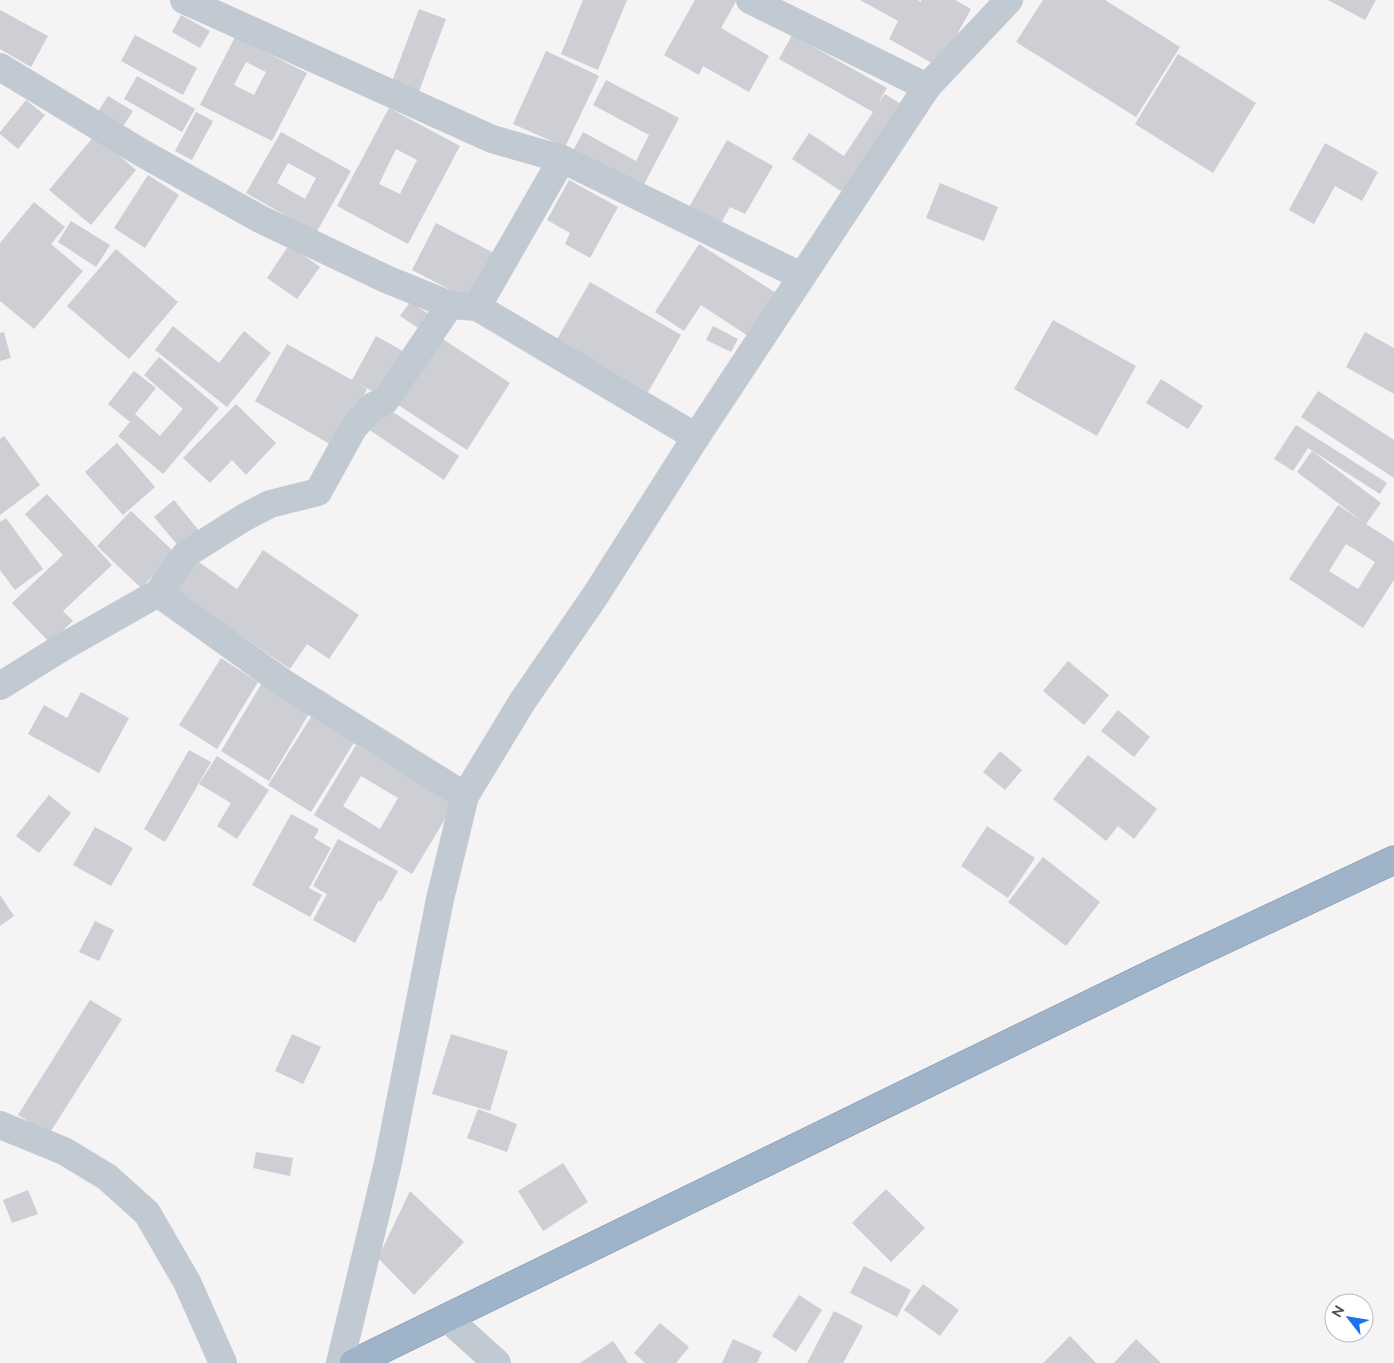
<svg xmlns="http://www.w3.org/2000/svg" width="1394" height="1363" font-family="Raleway,sans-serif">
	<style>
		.building { fill: #cdcfd5; fill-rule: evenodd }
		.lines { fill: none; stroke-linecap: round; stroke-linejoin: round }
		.trunk-casing { stroke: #7690ad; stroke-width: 29 }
		.minor { stroke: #c1cad2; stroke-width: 28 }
		.trunk { stroke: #9fb4c9; stroke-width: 28 }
	</style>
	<rect width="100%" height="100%" fill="#f5f3f3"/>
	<g class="building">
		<path d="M583,0h44l-29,70 -37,-16z"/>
		<path d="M695,0h42l-16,28 48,28 -20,36 -46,-26 -4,9 -35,-20z"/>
		<path d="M860,0h58l3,2v-2h34l16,9 -32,58 -50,-28 9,-18z"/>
		<path d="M1043,0h62l75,47 -44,70 -120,-75z"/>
		<path d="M1328,0h48l-11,20z"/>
		<path d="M419,9l27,10 -28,75 -27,-10z"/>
		<path d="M0,10l48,26 -17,31 -31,-18z"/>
		<path d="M181,15l29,16 -10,17 -28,-16z"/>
		<path d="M135,35l62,33 -14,27 -62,-34z"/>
		<path d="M792,35l95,53 -9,15 7,-9 19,12 -57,89 -55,-36 17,-26 35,23 29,-44 -94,-53z"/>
		<path d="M235,37l72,36 -35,68 -72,-36zM246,62l20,10 -12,23 -20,-10z"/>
		<path d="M546,51l53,25 -34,71 -52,-23z"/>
		<path d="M1178,54l78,49 -43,70 -78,-49z"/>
		<path d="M137,76l58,33 -13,23 -58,-33z"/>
		<path d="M606,80l73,38 -39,74 -70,-36 13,-24 53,29 13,-26 -56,-30z"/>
		<path d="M108,96l25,15 -13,20 -24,-16z"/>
		<path d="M26,100l19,15 -27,34 -18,-15v-2z"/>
		<path d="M389,108l71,38 -52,98 -71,-38zM396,149l21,11 -17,34 -21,-10z"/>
		<path d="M196,112l17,9 -21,39 -17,-9z"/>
		<path d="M281,132l70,39 -35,62 -70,-40zM288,163l28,15 -11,21 -28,-16z"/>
		<path d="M95,135l41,35 -45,55 -42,-35z"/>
		<path d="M727,140l46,26 -28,48 -15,-7 -11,20 -31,-18z"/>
		<path d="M1325,143l53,29 -16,29 -27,-15 -21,38 -25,-14z"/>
		<path d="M148,175l31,20 -34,53 -31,-20z"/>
		<path d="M569,180l49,27 -28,51 -25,-14 5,-11 -23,-13z"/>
		<path d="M940,183l58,24 -14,34 -58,-23z"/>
		<path d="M34,202l31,25 -14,17 32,27 -49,58 -34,-28v-58z"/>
		<path d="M71,221l39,24 -14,22 -38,-25z"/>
		<path d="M436,223l58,30 -24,47 -58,-30z"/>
		<path d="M699,244l77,49 -28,43 -47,-31 -17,26 -29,-19z"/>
		<path d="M289,245l31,22 -23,32 -30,-21z"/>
		<path d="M116,249l62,53 -49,57 -62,-53z"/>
		<path d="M590,282l91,53 -33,57 -91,-53z"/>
		<path d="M410,302l23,15 -9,15 -24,-16z"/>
		<path d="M1053,320l83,46 -39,70 -83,-47z"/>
		<path d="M173,326l46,37 25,-32 27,22 -44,54 -72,-57z"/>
		<path d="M713,326l25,13 -7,13 -25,-12z"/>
		<path d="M4,332l7,26 -11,3v-28z"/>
		<path d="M1365,332l29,16v46l-48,-27z"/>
		<path d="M435,334l75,49 -43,67 -75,-49z"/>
		<path d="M376,336l34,19 -23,44 -28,-15 8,5 -32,58 -80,-46 32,-57 65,36z"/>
		<path d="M159,357l60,51 -56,66 -45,-38 12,-14 -22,-18 26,-33 22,17 -21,26 25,22 23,-27 -39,-34z"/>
		<path d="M1161,379l42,27 -15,23 -42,-26z"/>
		<path d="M1318,391l76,49v38l-93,-61z"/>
		<path d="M236,404l40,39 -30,32 -14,-15 -22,23 -27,-25z"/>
		<path d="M381,404l78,52 -15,24 -79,-53z"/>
		<path d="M1296,425l91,58 -7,11 -72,-46 -15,23 -19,-12z"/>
		<path d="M4,436l36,49 -40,30v-76z"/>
		<path d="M117,443l38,44 -32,28 -38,-43z"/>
		<path d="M1312,451l69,52 -15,21 28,18v38l-31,48 -74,-49 49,-74 24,16 -65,-49zM1346,544l29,18 -17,27 -29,-18z"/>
		<path d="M47,494l65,71 -49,46 10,10 -23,22 -38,-40 51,-48 -38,-41z"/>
		<path d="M174,500l26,32 -20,16 -26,-31z"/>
		<path d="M131,511l44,42 -34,35 -44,-42z"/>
		<path d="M6,518l37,51 -28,21 -15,-20v-48z"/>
		<path d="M263,550l96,65 -30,44 -22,-15 -17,25 -118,-81 21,-30 44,31z"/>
		<path d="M221,658l37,24 -41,67 -38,-24z"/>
		<path d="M1068,661l41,34 -25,30 -41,-34z"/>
		<path d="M262,683l48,29 -41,69 -48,-30z"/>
		<path d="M81,692l48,26 -30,55 -71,-39 16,-29 23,13z"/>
		<path d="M1118,710l32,27 -16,20 -33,-26z"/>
		<path d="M313,714l42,27 -44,71 -43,-27z"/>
		<path d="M356,745l98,59 -42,70 -98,-59zM361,776l37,22 -18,31 -37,-23z"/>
		<path d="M189,750l22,12 -46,80 -21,-13z"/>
		<path d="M1000,751l22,19 -17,20 -22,-18z"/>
		<path d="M1088,755l69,54 -23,30 -16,-13 -12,15 -53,-42z"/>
		<path d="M217,756l52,34 -32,49 -20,-13 14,-23 -32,-19z"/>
		<path d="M49,795l22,18 -32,40 -23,-17z"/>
		<path d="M291,814l28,15 -5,9 17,10 -22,40 13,7 -12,22 -58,-32z"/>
		<path d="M987,826l48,32 -27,40 -47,-32z"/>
		<path d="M95,827l38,21 -22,38 -38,-21z"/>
		<path d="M338,839l60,32 -17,31 -2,-2 -24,43 -42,-23 14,-26 -14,-8z"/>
		<path d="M1043,857l57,45 -34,44 -58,-44z"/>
		<path d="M0,895l14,21 -14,10z"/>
		<path d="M95,921l19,9 -15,31 -20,-9z"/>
		<path d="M90,1000l32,19 -73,115 -31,-19z"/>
		<path d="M292,1034l29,13 -18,37 -28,-13z"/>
		<path d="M451,1034l57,17 -18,60 -58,-17z"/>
		<path d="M478,1109l39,15 -10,28 -40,-14z"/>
		<path d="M256,1152l37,6 -3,18 -37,-8z"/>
		<path d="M563,1163l25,39 -45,29 -25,-40z"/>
		<path d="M886,1189l39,39 -34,34 -39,-39z"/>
		<path d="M28,1190l10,24 -26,9 -9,-23z"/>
		<path d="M410,1191l54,51 -50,53 -36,-37z"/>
		<path d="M864,1266l47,24 -14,27 -47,-24z"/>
		<path d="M923,1284l36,26 -19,26 -36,-26z"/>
		<path d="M799,1295l23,15 -26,42 -24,-16z"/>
		<path d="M834,1311l29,15 -20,37h-36z"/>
		<path d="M660,1323l29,24 -13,16h-31l-11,-10z"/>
		<path d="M1070,1336l26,27h-53z"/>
		<path d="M733,1339l29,13 -5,11h-35z"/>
		<path d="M1136,1339l25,24h-47z"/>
		<path d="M613,1341l15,22h-48z"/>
	</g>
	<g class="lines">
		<defs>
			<path id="trunk" d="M354,1363l810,-395 230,-108"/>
		</defs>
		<use href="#trunk" class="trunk-casing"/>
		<g class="minor">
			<path d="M184,0l308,139 70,20 239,117"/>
			<path d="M750,0l177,87"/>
			<path d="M0,67l142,86 118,66 126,60 64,26 27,2 219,130"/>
			<path d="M477,307l85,-148"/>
			<path d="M158,593l127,91 180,112"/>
			<path d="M0,686l61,-38 97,-55 28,-39 59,-37 25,-13 48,-12 36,-65 19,-21 12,-5 65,-96"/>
			<path d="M0,1125l64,26 43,26 40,36 40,69 36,81"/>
			<path d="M447,1318l50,45"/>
			<path d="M340,1363l48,-200 52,-264 25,-103 57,-94 73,-106 101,-159 231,-350 82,-87"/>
		</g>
		<use href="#trunk" class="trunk"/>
	</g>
	<g transform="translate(1349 1318) rotate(301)"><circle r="24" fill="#ffffff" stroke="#b7bbc0"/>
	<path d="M0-4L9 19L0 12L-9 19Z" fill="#1a73e8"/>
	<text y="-8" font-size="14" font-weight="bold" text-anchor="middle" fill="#4a5661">N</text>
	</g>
</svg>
